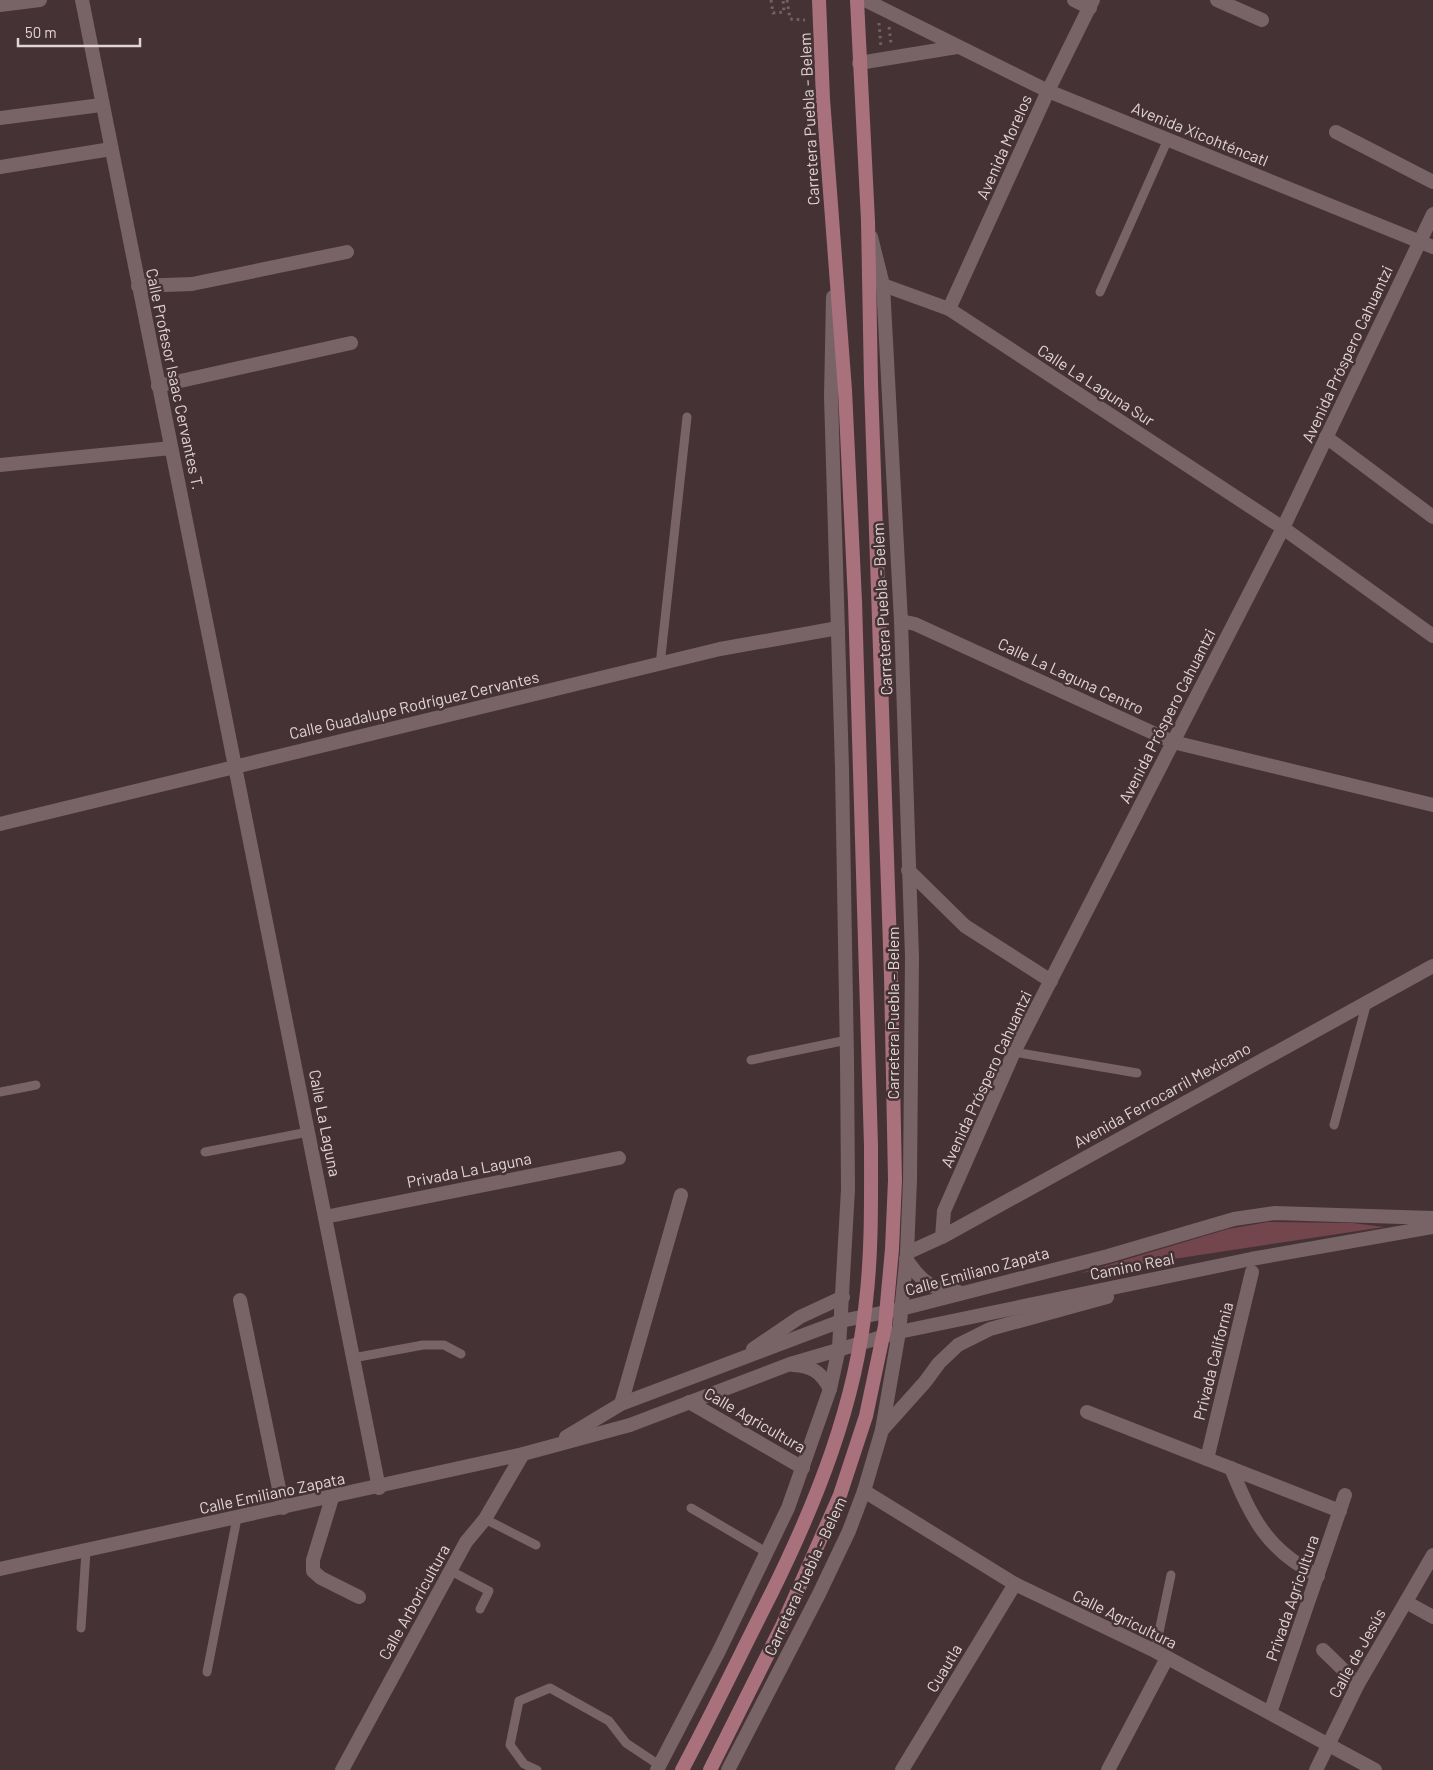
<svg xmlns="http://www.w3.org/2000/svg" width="1433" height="1770" font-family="Barlow,sans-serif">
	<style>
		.green { fill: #73464e }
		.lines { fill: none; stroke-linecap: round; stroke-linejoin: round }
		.path { stroke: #746366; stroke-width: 3; stroke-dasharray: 2.5 4; stroke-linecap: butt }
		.service { stroke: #786366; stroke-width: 9 }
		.minor { stroke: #786366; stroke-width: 14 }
		.tertiary { stroke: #786366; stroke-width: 14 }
		.secondary { stroke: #786366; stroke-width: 14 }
		.primary { stroke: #a9717c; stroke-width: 14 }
		.labels { text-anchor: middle; stroke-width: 5; stroke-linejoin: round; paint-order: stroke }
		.street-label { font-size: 16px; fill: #e0d4d5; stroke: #453235 }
	</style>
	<rect width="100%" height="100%" fill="#453235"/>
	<path class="green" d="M1268,1222l85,1 31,4 -303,46 147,-44z"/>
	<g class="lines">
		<g class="path">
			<path d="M771,0l2,13 11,-1 -1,-12"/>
			<path d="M787,0l3,19 15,1"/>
			<path d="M879,23l2,24"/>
			<path d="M889,27l2,16h2"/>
		</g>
		<g class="service">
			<path d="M1100,292l68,-153"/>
			<path d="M660,665l27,-248"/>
			<path d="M1014,1052l123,21"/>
			<path d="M751,1060l96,-20"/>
			<path d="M0,1092l36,-7"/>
			<path d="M1334,1125l33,-123"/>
			<path d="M205,1152l103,-20"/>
			<path d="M353,1358l70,-13h21l17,9"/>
			<path d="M691,1508l75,44"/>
			<path d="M485,1519l51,26"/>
			<path d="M451,1571l38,20 -9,18"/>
			<path d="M81,1628l5,-77"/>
			<path d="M1155,1651l16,-76"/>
			<path d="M207,1672l30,-154"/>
			<path d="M537,1770l-13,-6 -14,-19 9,-44 31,-13 59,33 17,22 33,22"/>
		</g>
		<g class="minor">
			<path d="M82,0l297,1488"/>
			<path d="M865,0l183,91 385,156"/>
			<path d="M1074,0l16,8"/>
			<path d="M1217,0l45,20"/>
			<path d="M0,5l40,-5"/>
			<path d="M859,63l98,-16"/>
			<path d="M0,118l101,-13"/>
			<path d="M1336,132l97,50"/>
			<path d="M0,167l111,-18"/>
			<path d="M883,285l66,24 334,219 150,108"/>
			<path d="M138,286l54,-2 155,-32"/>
			<path d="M949,309l99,-218 45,-91"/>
			<path d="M158,386l193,-43"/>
			<path d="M1326,437l107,80"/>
			<path d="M0,465l171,-17"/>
			<path d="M901,621l14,3 258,118 260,63"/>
			<path d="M0,824l720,-175 118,-21"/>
			<path d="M908,870l57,56 86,55"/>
			<path d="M325,1217l294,-59"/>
			<path d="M942,1237l2,-26 70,-159 269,-524 150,-314"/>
			<path d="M907,1253l35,-16 491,-271"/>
			<path d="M240,1300l43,208"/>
			<path d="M689,1402l114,66"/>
			<path d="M621,1404l60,-209"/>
			<path d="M1087,1412l253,99"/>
			<path d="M1207,1459l45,-187"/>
			<path d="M1231,1468c21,51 36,82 87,108"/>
			<path d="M864,1491l151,93 140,67 220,119"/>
			<path d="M332,1498l-19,62v11l8,7 38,19"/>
			<path d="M1406,1602l27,15"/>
			<path d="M1323,1650l35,34"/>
			<path d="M1270,1713l75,-218"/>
			<path d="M342,1770l124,-228 19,-23 38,-65"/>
			<path d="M902,1770l113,-186"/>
			<path d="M1108,1770l59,-112"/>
			<path d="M1316,1770l42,-86 75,-129"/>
		</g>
		<g class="tertiary">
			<path d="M657,1770l62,-119 69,-143 42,-119 9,-41 9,-159 -1,-130 -5,-291 -11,-372 2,-99"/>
			<path d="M728,1770l91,-176 30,-63 15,-40 18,-61 17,-98 8,-79 3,-73 2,-223 -11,-336 -18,-336 -12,-48"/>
		</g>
		<g class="secondary">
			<path d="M906,1259c14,21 26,32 51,32"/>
			<path d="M753,1349l47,-32 43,-20"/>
			<path d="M793,1365c19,1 28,7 37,24"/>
			<path d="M882,1430l43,-48 14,-19 19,-18 32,-16 117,-32"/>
			<path d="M566,1437l55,-33 220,-83 60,-12 207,-53 126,-37 41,-6 158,5"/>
			<path d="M0,1569l523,-115 107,-29 160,-61 109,-32 352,-73 182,-32"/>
		</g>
		<g class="primary">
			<path d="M682,1770c31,-58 59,-117 89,-176 45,-91 85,-190 95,-293 6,-51 5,-103 5,-155l-16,-545 -10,-211 -22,-291 -4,-99"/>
			<path d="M710,1770l72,-144 58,-131 26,-79 19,-90 7,-77 3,-69 -4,-204 -20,-593 -3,-162 -11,-221"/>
		</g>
	</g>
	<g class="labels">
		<g class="street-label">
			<text transform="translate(809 119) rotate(-93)" y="6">Carretera Puebla - Belem</text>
			<text transform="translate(1200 134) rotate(22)" y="6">Avenida Xicohténcatl</text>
			<text transform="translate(1004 147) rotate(-66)" y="6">Avenida Morelos</text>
			<text transform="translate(1347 354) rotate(-65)" y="6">Avenida Próspero Cahuantzi</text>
			<text transform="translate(175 379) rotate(78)" y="6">Calle Profesor Isaac Cervantes T.</text>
			<text transform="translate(1096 385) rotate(33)" y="6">Calle La Laguna Sur</text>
			<text transform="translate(882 609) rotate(-93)" y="6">Carretera Puebla - Belem</text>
			<text transform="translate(1071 676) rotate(25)" y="6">Calle La Laguna Centro</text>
			<text transform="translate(414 705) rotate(-13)" y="6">Calle Guadalupe Rodríguez Cervantes</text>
			<text transform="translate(1167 716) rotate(-63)" y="6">Avenida Próspero Cahuantzi</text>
			<text transform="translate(893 1013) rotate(-90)" y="6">Carretera Puebla - Belem</text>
			<text transform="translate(986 1079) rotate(-65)" y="6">Avenida Próspero Cahuantzi</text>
			<text transform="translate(1162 1095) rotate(-29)" y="6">Avenida Ferrocarril Mexicano</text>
			<text transform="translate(325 1123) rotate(79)" y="6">Calle La Laguna</text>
			<text transform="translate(469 1170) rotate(-11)" y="6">Privada La Laguna</text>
			<text transform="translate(1132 1266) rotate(-11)" y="6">Camino Real</text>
			<text transform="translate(977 1271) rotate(-15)" y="6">Calle Emiliano Zapata</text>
			<text transform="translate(1213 1361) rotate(-76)" y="6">Privada California</text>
			<text transform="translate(755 1420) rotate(30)" y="6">Calle Agricultura</text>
			<text transform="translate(272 1493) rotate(-12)" y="6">Calle Emiliano Zapata</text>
			<text transform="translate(805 1576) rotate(-65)" y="6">Carretera Puebla - Belem</text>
			<text transform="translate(1292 1598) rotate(-71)" y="6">Privada Agricultura</text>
			<text transform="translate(414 1602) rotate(-61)" y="6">Calle Arboricultura</text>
			<text transform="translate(1125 1619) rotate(26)" y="6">Calle Agricultura</text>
			<text transform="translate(1357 1653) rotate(-61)" y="6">Calle de Jesús</text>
			<text transform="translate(944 1668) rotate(-59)" y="6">Cuautla</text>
		</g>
	</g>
	<path d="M18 38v8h122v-8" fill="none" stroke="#e0d4d5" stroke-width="2.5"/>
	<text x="25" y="38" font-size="15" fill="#e0d4d5" stroke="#453235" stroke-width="4" paint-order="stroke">50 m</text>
</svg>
